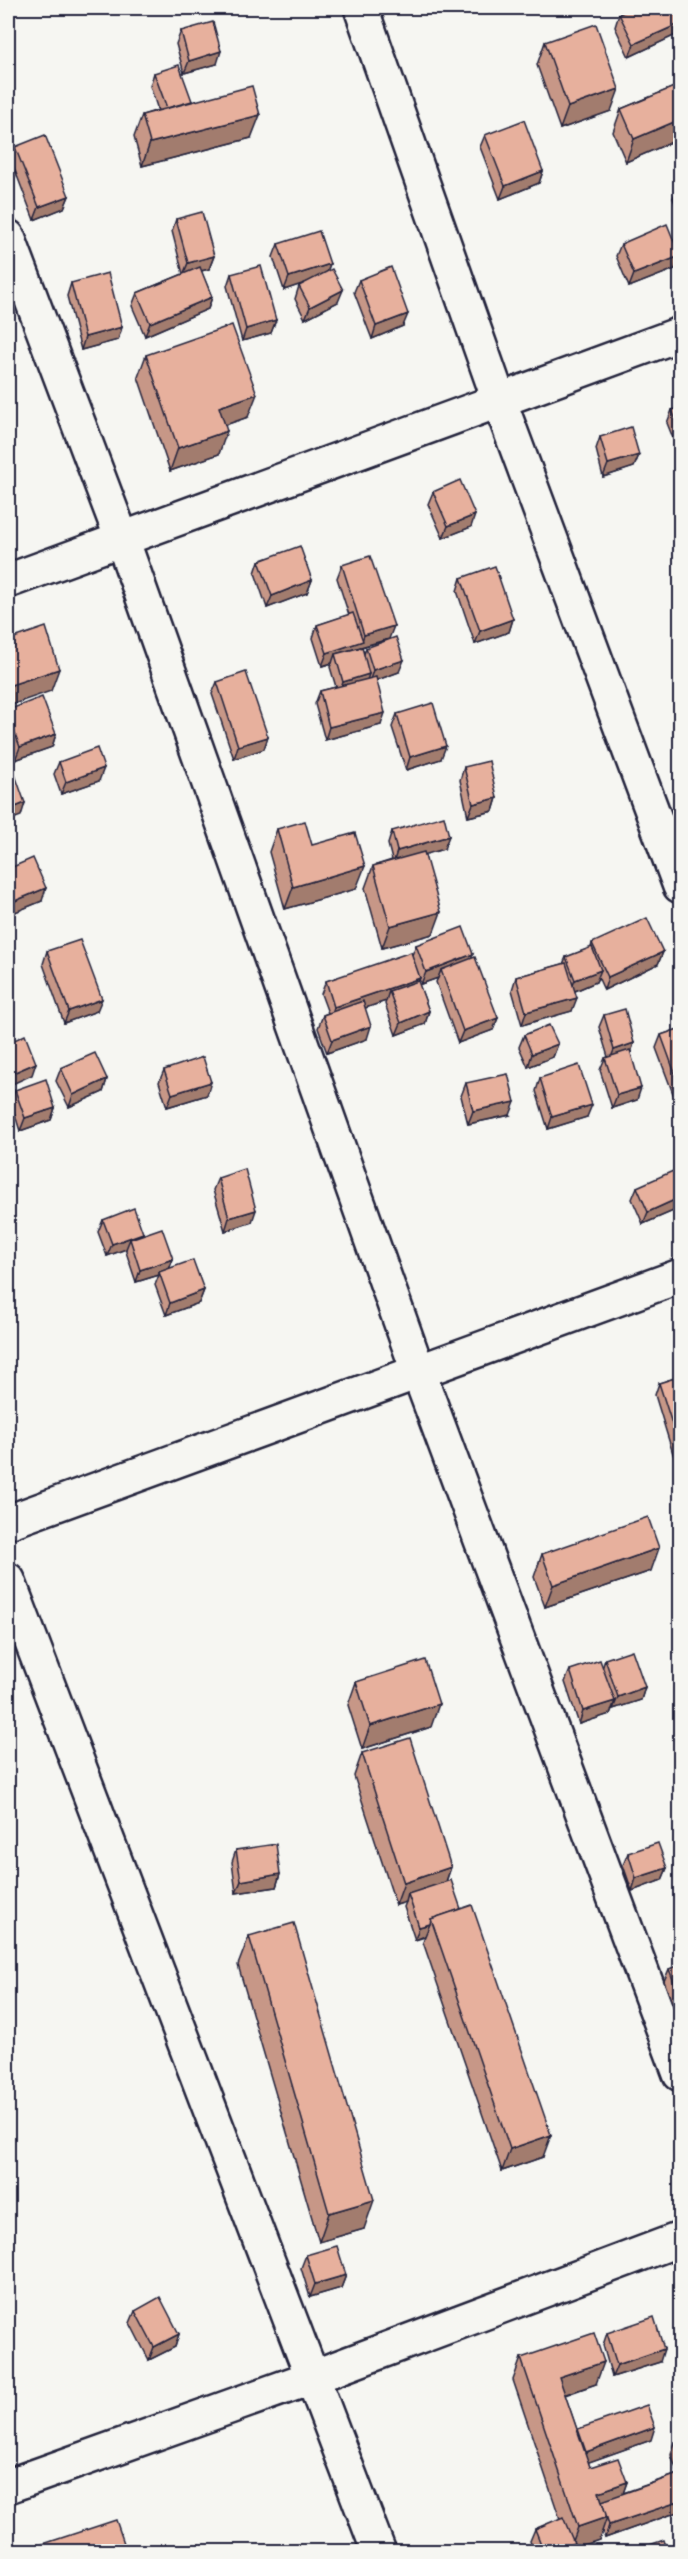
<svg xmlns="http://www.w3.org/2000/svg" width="688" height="2559" font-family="Dekko,sans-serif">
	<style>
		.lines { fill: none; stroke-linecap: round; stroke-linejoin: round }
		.minor-casing { stroke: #22223b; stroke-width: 38 }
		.minor { stroke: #f6f6f2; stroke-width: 33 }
		.wall { fill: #c79787; stroke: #22223b; stroke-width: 1.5 }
		.shaded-wall { fill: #a27b6e; stroke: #22223b; stroke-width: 1.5 }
		.building { fill: #e7b09d; stroke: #22223b; stroke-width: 1.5 }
	</style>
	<rect width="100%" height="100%" fill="#f6f6f2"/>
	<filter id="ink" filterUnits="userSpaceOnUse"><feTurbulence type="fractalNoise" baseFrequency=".0167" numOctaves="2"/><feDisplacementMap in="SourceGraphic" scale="12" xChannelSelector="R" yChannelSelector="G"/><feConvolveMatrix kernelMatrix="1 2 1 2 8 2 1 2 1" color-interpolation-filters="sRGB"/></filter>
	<g filter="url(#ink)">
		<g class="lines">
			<defs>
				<g id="minor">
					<path d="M361,8l138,392 181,486"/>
					<path d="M8,237l114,302 296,832 262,703"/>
					<path d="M8,581l672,-247"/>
					<path d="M8,1522l672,-246"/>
					<path d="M8,1580l371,972"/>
					<path d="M8,2486l305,-109 367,-138"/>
				</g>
			</defs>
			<use href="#minor" class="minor-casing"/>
			<use href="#minor" class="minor"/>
		</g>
		<g class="wall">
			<path d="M619,14l62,3v11l-3,6 -49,23 -14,-30z"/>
			<path d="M181,31l36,33 -33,9 -8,-29z"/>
			<path d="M545,42l66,69 -51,18 -23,-64z"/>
			<path d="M154,73l38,28 59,37 -109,28 -8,-29 8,-22 16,-5 -8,-24z"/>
			<path d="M681,84v54l-55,24 -13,-30 8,-23z"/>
			<path d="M485,135l58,36 -4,12 -39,16 -20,-52z"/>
			<path d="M15,147l54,49 -5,12 -30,12 -23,-60z"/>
			<path d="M681,185v35l-8,-22 5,-12z"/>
			<path d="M176,219l38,37 -5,13 -8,2 11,26 -4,12 -63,27 -13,-30 5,-13 46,-19 -11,-43z"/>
			<path d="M278,244l50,28 10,30 -33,17 -10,-20 4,-13 5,-3 -20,7 -11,-33z"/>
			<path d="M621,244l59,12 -5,13 -46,18 -13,-31z"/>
			<path d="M231,274l45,46 -5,13 -29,8 -15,-55z"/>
			<path d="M359,280l44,46 -31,13 -18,-47z"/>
			<path d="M71,283l51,44 -4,13 -37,10 -14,-54z"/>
			<path d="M146,355l102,62 -23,8 -6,29 -49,17 -32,-94z"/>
			<path d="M681,407v39l-4,2 -10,-25 5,-13z"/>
			<path d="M600,437l39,18 -5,12 -31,10 -7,-28z"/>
			<path d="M433,492l38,35 -28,11 -15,-34z"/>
			<path d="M259,561l53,19 -5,13 -40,15 -12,-35z"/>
			<path d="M342,565l47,74 -27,8 2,7 2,-6 33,24 -22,8 4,45 -56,15 -10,-36 5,-13 16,-4 -6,-20 2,-4 -10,3 -9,-28 4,-13 32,-10 -12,-37z"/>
			<path d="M461,578l52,41 -4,13 -34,12 -18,-53z"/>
			<path d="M217,682l51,55 -4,12 -30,10 -22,-65z"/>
			<path d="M8,710l48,24 -4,13 -37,13 -7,-20z"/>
			<path d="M397,714l44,45 -35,11 -14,-43z"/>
			<path d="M59,762l40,19 -38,13 -7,-20z"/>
			<path d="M464,767l33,31 -4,13 -25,6 -8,-37z"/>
			<path d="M277,829l35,16 44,44 -71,20 -16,-57z"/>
			<path d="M392,831l52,18 -19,5 8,80 -51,14 -17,-60 8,-22 19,-6 -4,-16z"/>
			<path d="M8,869l34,32 -34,14z"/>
			<path d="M592,943l71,9 -5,12 -54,26 -6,-13 -2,5 -21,9 -3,20 -50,14 -10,-35 4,-13 47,-13 3,-7 25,-9z"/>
			<path d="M416,945l56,13 26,60 -5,12 -35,13 -22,-61 2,-4 -17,6 -2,-5 -1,3 11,29 -4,13 -29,11 -11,-31 1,-3 -21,7 2,31 -40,14 -9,-25 5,-13 5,-2 -7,-19 5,-13 86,-26z"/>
			<path d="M47,951l50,60 -33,12 -21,-59z"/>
			<path d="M604,1015l30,28 -3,10 6,47 -25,8 -12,-38 5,-12 3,-1 -9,-30z"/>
			<path d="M681,1028v87l-25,-67 5,-13z"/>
			<path d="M524,1035l34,9 -5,13 -25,10 -9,-20z"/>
			<path d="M61,1068l46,11 -4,13 -34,15 -13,-26z"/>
			<path d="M164,1070l43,25 -40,12 -8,-25z"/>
			<path d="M540,1078l47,39 -39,12 -12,-38z"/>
			<path d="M466,1083l44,32 -42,9 -7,-28z"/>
			<path d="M15,1090l40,18 -4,12 -31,11 -9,-29z"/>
			<path d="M681,1172v17l-3,-10z"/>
			<path d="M218,1178l34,44 -27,9 -12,-41z"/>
			<path d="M637,1187l44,3v13l-3,6 -35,15 -11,-25z"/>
			<path d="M103,1220l40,13 -1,2 31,24 -4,10 35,21 -5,13 -33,12 -11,-30 4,-10 -23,7 -10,-30v-3l-19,7 -9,-24z"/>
			<path d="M681,1376v93l-3,1 -23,-75 4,-12z"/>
			<path d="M542,1554l109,17 -106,36 -11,-30z"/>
			<path d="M605,1659l40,28 -4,13 -28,9v-2l-3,7 -31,10 -14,-42 5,-12 33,-4z"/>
			<path d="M356,1682l75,45 -69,22 -14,-44z"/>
			<path d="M362,1753l89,114 -5,15 97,275 -41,14 -79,-229 2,-5 -10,3 -11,-33 2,-5 -10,3 -42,-129z"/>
			<path d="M236,1850l44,24 -4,13 -40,6 -4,-31z"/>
			<path d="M628,1853l39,15 -5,12 -30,11 -9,-26z"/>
			<path d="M249,1936l115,293 -45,13 -81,-277z"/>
			<path d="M681,1965v61l-17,-45 5,-12z"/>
			<path d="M306,2255l40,20 -5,13 -31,9 -9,-29z"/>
			<path d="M135,2311l44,23 -4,13 -26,13 -19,-37z"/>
			<path d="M607,2333l53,29 -48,15 -9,-32z"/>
			<path d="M521,2358l75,26 -31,11 12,35 74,10 -63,22 2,5 37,15 -4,11 55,-19 -7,-19 4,-13 6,-1v70l-76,27 -3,-7 -3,9 -27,9 -1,3h-37l-4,-11 5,-12 25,-10 -47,-139z"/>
		</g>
		<g class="shaded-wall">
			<path d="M131,8h22l-24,5z"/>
			<path d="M681,23v5l-3,6 -49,23 5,-13z"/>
			<path d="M221,51l-4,13 -33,9 5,-12z"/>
			<path d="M619,89l-8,22 -51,18 8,-22z"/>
			<path d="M260,115l-9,23 -109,28 8,-23z"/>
			<path d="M681,119v19l-55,24 8,-23z"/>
			<path d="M543,171l-4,12 -39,16 5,-13z"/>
			<path d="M69,196l-5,12 -30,12 5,-13z"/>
			<path d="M214,256l-5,13 -26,6 5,-12z"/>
			<path d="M680,256l-5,13 -46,18 5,-13z"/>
			<path d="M330,264l-4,12 -42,14 5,-13z"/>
			<path d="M343,290l-5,12 -33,17 5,-12z"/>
			<path d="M212,297l-4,12 -63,27 5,-13z"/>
			<path d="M408,314l-5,12 -31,13 4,-13z"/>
			<path d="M276,320l-5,13 -29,8 4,-12z"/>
			<path d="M122,327l-4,13 -37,10 4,-13z"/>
			<path d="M257,394l-9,23 -37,13 8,-23z"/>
			<path d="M227,431l-8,23 -49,17 8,-23z"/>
			<path d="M681,437v9l-4,2z"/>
			<path d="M639,455l-5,12 -31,10 5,-13z"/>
			<path d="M475,515l-4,12 -28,11 5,-12z"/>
			<path d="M312,580l-5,13 -40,15 5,-12z"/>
			<path d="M513,619l-4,13 -34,12 5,-13z"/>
			<path d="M394,626l-5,13 -54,15 -3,9 -10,3 5,-13 35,-12 2,-6z"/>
			<path d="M404,660l-5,12 -30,11 4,-13z"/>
			<path d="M59,669l-8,22 -43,15v-20z"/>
			<path d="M369,674l-4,13 -26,8 4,-13z"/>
			<path d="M385,713l-4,12 -56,15 4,-13z"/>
			<path d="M56,734l-4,13 -37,13 5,-13z"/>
			<path d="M268,737l-4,12 -30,10 4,-13z"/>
			<path d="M446,746l-5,13 -35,11 4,-13z"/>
			<path d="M104,768l-5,13 -38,13 5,-12z"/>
			<path d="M497,798l-4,13 -25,6 5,-13z"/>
			<path d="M25,803l-4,13 -13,5v-11z"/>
			<path d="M449,836l-5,13 -51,15 4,-13z"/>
			<path d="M365,866l-9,23 -71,20 8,-22z"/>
			<path d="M46,888l-4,13 -34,14v-4l2,-8z"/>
			<path d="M441,912l-8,22 -51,14 8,-22z"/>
			<path d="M663,952l-5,12 -54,26 4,-13z"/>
			<path d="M473,954l-5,13 -27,3 -3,8 -17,6 5,-12z"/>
			<path d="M601,970l-5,12 -26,11 5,-13z"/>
			<path d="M420,978l-5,12 -26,1 -3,10 -56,19 4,-13z"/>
			<path d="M577,998l-5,13 -50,14 4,-13z"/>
			<path d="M102,999l-5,12 -33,12 5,-12z"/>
			<path d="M429,1011l-4,13 -29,11 5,-12z"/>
			<path d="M498,1018l-5,12 -35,13 5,-12z"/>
			<path d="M371,1026l-4,13 -40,14 5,-13z"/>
			<path d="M634,1043l-4,13 -21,6 5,-12z"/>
			<path d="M558,1044l-5,13 -25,10 4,-13z"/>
			<path d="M36,1063l-4,12 -24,11v-11z"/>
			<path d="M107,1079l-4,13 -34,15 4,-12z"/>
			<path d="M211,1082l-4,13 -40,12 5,-13z"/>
			<path d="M641,1088l-4,12 -25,8 5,-13z"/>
			<path d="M515,1102l-5,13 -42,9 5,-13z"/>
			<path d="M592,1105l-5,12 -39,12 4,-12z"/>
			<path d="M55,1108l-4,12 -31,11 5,-13z"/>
			<path d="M681,1197v6l-3,6 -35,15 5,-12z"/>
			<path d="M256,1210l-4,12 -27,9 4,-13z"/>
			<path d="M143,1233l-5,12 -8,-6 -4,10 -19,7 5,-12z"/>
			<path d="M173,1259l-5,13h-9v3l-23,7 4,-12z"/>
			<path d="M204,1290l-5,13 -33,12 4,-12z"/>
			<path d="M659,1548l-8,23 -106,36 8,-22z"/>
			<path d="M645,1687l-4,13 -28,9 5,-12z"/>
			<path d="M615,1701l-5,13 -31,10 4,-13z"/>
			<path d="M439,1704l-8,23 -69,22 8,-23z"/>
			<path d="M451,1867l-8,23 -35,4 -2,8 -10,3 8,-22z"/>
			<path d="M667,1868l-5,12 -30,11 4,-13z"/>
			<path d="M280,1874l-4,13 -40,6 5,-12z"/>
			<path d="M430,1924l-5,12 -10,4 4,-13z"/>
			<path d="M551,2135l-8,22 -41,14 8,-22z"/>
			<path d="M374,2200l-10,29 -45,13 10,-29z"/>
			<path d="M346,2275l-5,13 -31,9 5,-13z"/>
			<path d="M179,2334l-4,13 -26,13 5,-13z"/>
			<path d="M664,2349l-4,13 -48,15 5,-12z"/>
			<path d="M604,2362l-8,22 -45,15 8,-22z"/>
			<path d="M655,2427l-4,13 -70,25 5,-13z"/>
			<path d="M627,2482l-8,23 -15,5 -5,-18z"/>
			<path d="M681,2501v10l-76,27 4,-13z"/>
			<path d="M607,2517l-8,23 -27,9 -1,3h-19l20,-8 6,-17z"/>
		</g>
		<g class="building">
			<path d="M633,8h43l5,9v6l-47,21 -15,-30z"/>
			<path d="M213,22l8,29 -32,10 -8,-30z"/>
			<path d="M596,24l23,65 -51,18 -23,-65z"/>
			<path d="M179,65l13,36 -25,7 -13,-35z"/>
			<path d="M681,84v35l-47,20 -13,-30z"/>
			<path d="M252,86l8,29 -110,28 -8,-28z"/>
			<path d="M524,120l19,51 -38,15 -20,-51z"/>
			<path d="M45,135l24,61 -30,11 -24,-60z"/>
			<path d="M681,185v9l-3,-8z"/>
			<path d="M202,212l12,44 -26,7 -12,-44z"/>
			<path d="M667,224l13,32 -46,18 -13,-30z"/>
			<path d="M319,231l11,33 -41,13 -11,-33z"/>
			<path d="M261,266l15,54 -30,9 -15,-55z"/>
			<path d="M200,267l12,30 -62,26 -13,-30z"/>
			<path d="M391,267l17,47 -32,12 -17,-46z"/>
			<path d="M332,269l11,21 -33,17 -11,-21z"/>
			<path d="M108,273l14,54 -37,10 -14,-54z"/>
			<path d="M232,325l25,69 -38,13 8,24 -49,17 -32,-93z"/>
			<path d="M681,407v26l-9,-23z"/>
			<path d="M631,427l8,28 -31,9 -8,-27z"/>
			<path d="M460,480l15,35 -27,11 -15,-34z"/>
			<path d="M300,546l12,34 -40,16 -13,-35z"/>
			<path d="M370,556l24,70 -30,9 -22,-70z"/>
			<path d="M495,566l18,53 -33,12 -19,-53z"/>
			<path d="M353,613l10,28 -36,12 -10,-28z"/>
			<path d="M46,627l13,42 -51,17v-46z"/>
			<path d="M396,637l8,23 -31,10 -7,-22z"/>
			<path d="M362,647l7,27 -26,8 -8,-28z"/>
			<path d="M246,672l22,65 -30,9 -21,-64z"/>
			<path d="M376,677l9,36 -56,14 -9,-36z"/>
			<path d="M42,697l14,37 -36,13 -12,-32v-5z"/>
			<path d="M433,703l13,43 -36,11 -13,-43z"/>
			<path d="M97,748l7,20 -38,14 -7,-20z"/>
			<path d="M489,761l8,37 -24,6 -9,-37z"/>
			<path d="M12,766l13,37 -17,7v-42z"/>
			<path d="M444,816l5,20 -52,15 -5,-20z"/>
			<path d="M305,821l7,24 43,-12 10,33 -72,21 -16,-58z"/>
			<path d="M424,852l17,60 -51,14 -17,-60z"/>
			<path d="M33,858l13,30 -36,15 -2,-6v-28z"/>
			<path d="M647,918l16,34 -55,25 -16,-34z"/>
			<path d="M463,927l10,27 -47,18 -10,-27z"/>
			<path d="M80,940l22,59 -33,12 -22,-60z"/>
			<path d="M592,947l9,23 -26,10 -9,-23z"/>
			<path d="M411,952l9,26 -86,29 -8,-26z"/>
			<path d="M475,957l23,61 -35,13 -22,-61z"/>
			<path d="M566,963l11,35 -51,14 -10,-35z"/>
			<path d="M418,981l11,30 -28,12 -12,-32z"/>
			<path d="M363,1001l8,25 -39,14 -9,-25z"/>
			<path d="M625,1009l9,34 -20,7 -10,-35z"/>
			<path d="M549,1025l9,19 -26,10 -8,-19z"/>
			<path d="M681,1028v62l-20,-55z"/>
			<path d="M25,1035l11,28 -28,12v-32z"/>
			<path d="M630,1050l11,38 -24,7 -12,-37z"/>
			<path d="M95,1053l12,26 -34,16 -12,-27z"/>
			<path d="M203,1057l8,25 -39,12 -8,-24z"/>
			<path d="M579,1065l13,40 -40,12 -12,-39z"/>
			<path d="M508,1074l7,28 -42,9 -7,-28z"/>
			<path d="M46,1079l9,29 -30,10 -10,-28z"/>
			<path d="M245,1169l11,41 -27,8 -11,-40z"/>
			<path d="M673,1171l8,19v7l-33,15 -11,-25z"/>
			<path d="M134,1208l9,25 -31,11 -9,-24z"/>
			<path d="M162,1228l11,31 -33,11 -10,-31z"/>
			<path d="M193,1260l11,30 -34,13 -11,-31z"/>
			<path d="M681,1376v76l-22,-69z"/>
			<path d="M648,1517l11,31 -106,37 -11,-31z"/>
			<path d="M632,1650l13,37 -27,10 -13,-38z"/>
			<path d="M425,1660l14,44 -69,22 -14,-44z"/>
			<path d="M600,1660l15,41 -32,10 -13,-41z"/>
			<path d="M410,1738l41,129 -47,16 -42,-130z"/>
			<path d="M658,1843l9,25 -31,10 -8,-25z"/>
			<path d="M276,1844l4,30 -39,7 -5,-31z"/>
			<path d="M451,1880l10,29 -30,10 -1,5 -11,3 -11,-33z"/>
			<path d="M472,1905l79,230 -41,14 -79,-230z"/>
			<path d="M294,1923l80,277 -45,13 -80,-277z"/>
			<path d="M681,1965v36l-12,-32z"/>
			<path d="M337,2246l9,29 -31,9 -9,-29z"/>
			<path d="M160,2297l19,37 -25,13 -19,-36z"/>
			<path d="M654,2317l10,32 -47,16 -10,-32z"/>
			<path d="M594,2333l10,29 -45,15 31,90 28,-9 9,24 -28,10 8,25 -29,10 -57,-169z"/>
			<path d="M647,2405l8,22 -69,25 -8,-23z"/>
			<path d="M681,2441v16l-6,-15z"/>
			<path d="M681,2473v28l-72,24 -7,-24z"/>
			<path d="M563,2517l11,26 -22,9h-8l-9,-23z"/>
			<path d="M116,2520l10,29 -8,3h-76l-2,-7z"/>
			<path d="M664,2540l4,12h-39z"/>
		</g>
	</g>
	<rect width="688" height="2559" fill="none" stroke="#f6f6f2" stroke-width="30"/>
	<rect x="15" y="15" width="658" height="2529" fill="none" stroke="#22223b" stroke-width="2" filter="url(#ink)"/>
</svg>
